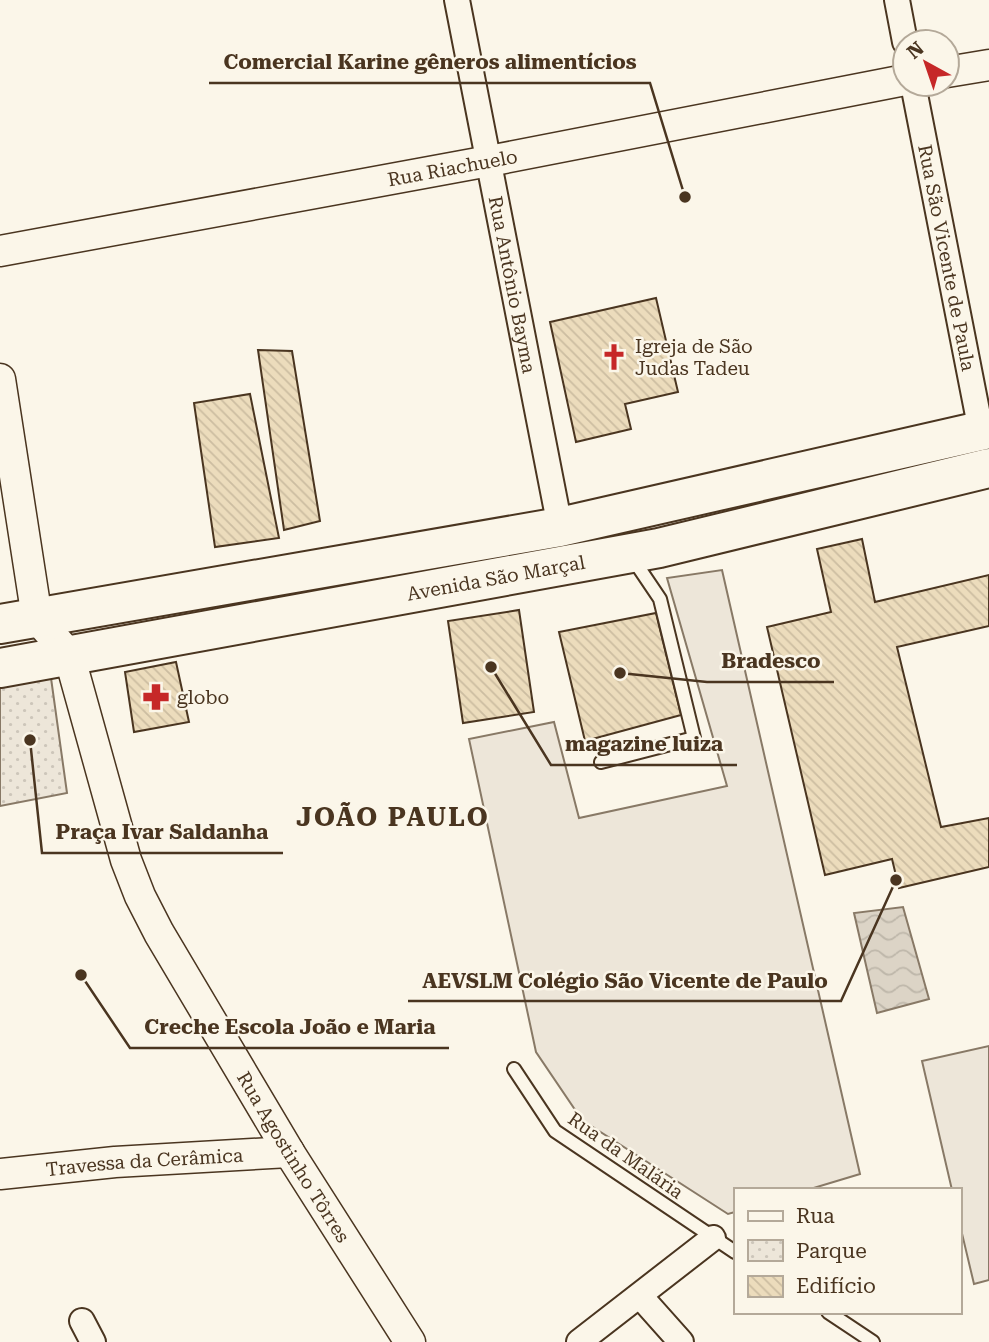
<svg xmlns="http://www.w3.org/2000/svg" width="989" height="1342" font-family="'Roboto Serif',serif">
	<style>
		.green { fill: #ede6d9; stroke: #887966; stroke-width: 2 }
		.park { fill: url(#park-dots); stroke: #887966; stroke-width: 2 }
		.water { fill: url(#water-waves); stroke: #887966; stroke-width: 2 }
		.building { fill: url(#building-back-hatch); stroke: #4a3520; stroke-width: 2 }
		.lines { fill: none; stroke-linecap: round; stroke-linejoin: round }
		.service-casing { stroke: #4a3520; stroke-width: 16 }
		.minor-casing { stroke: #4a3520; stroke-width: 28 }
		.tertiary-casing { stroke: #4a3520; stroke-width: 33 }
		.primary-casing { stroke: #4a3520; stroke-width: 42 }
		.service { stroke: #fbf6e9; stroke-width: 12 }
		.minor { stroke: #fbf6e9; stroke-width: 24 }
		.tertiary { stroke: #fbf6e9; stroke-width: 30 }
		.primary { stroke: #fbf6e9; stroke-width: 38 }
		.labels { text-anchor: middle; stroke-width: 5; stroke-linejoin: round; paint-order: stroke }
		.street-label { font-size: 19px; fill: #4a3520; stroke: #fbf6e9 }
		.poi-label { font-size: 19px; fill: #4a3520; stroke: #fbf6e9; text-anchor: start }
		.district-label { font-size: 26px; font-weight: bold; letter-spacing: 2px; fill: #4a3520; stroke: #fbf6e9 }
		.leader { fill: none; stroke: #4a3520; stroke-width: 2.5 }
		.callout-dot { fill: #4a3520; stroke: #fbf6e9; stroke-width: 2.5 }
		.callout-label { font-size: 21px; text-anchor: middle; font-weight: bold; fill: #4a3520; stroke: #fbf6e9; stroke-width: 5; stroke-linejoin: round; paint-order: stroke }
	</style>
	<defs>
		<pattern id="park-dots" width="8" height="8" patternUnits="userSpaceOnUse" patternTransform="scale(1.75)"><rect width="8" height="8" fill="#ede6d9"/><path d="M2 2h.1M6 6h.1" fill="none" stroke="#cdc6ba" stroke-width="1.8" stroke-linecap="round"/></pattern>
		<pattern id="water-waves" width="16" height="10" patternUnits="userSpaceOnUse" patternTransform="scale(1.75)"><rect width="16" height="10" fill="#dcd4c6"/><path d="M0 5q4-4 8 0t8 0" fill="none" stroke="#beb7aa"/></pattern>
		<pattern id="building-back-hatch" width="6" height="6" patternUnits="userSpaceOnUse" patternTransform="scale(1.75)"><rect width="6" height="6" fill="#ecdcbc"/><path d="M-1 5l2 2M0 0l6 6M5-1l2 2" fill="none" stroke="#ccbda1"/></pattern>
	</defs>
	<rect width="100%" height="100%" fill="#fbf6e9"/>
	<g class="green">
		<path d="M722,570l138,604 -53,16h-72v22l-7,2 -146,-94 -46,-68 -67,-313 85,-17 25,96 148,-32 -60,-208z"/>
		<path d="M989,1046v234l-15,4 -15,-63v-31h-7l-30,-129z"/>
	</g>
	<path class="park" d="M51,678l16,115 -67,13v-120z"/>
	<path class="water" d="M903,907l26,92 -52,14 -23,-100z"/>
	<g class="building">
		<path d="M656,298l22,94 -53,12 6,25 -55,13 -26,-120z"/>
		<path d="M258,350l34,1 28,170 -36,9z"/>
		<path d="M250,394l29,144 -64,9 -21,-144z"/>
		<path d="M862,539l13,63 114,-27v51l-92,21 44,180 48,-9v49l-90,21 -7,-29 -67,16 -58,-248 64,-15 -14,-63z"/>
		<path d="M519,610l15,102 -71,11 -15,-102z"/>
		<path d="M656,613l25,102 -96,26 -26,-109z"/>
		<path d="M176,662l13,60 -55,10 -9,-60z"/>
	</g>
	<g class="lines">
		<defs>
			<g id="service">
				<path d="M601,762l93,-24 -34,-139 -27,-40"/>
				<path d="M514,1069l41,62 180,121"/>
				<path d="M828,1312l45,30"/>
			</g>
			<g id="minor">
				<path id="s1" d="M457,0l103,527"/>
				<path d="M897,0l8,42"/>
				<path id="s2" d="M913,84l68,347"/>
				<path d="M640,1296l41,46"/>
				<path d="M82,1321l11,21"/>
				<path d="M579,1342l134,-104"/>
			</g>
			<g id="tertiary">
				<path d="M947,72l42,-7"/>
				<path id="s3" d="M0,251l489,-90 416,-81"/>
				<path id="s4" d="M0,379l37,239 32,37 57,205 14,36 19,37 130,219 121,190"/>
				<path id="s5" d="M0,1174l115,-12 174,-10"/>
			</g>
			<g id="primary">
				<path d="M0,624l560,-97 429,-98"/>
				<path id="s6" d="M0,668l659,-120 330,-80"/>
			</g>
		</defs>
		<use href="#service" class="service-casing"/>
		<use href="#minor" class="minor-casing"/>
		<use href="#tertiary" class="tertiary-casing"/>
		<use href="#primary" class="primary-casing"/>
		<use href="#service" class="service"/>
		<use href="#minor" class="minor"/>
		<use href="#tertiary" class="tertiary"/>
		<use href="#primary" class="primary"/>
	</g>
	<defs>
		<symbol id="church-bare" viewBox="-9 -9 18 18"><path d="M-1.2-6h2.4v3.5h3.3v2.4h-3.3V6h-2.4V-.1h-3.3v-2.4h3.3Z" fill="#c62828" stroke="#fbf6e9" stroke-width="2.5" paint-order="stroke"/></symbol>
		<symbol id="pharmacy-bare" viewBox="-9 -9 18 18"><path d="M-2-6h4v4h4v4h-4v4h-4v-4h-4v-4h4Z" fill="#c62828" stroke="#fbf6e9" stroke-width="2.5" paint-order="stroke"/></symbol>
	</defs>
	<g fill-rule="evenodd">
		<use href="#church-bare" x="595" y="338" width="38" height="38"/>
		<use href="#pharmacy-bare" x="137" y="678" width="38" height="38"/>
	</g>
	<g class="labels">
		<g class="street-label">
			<text dy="7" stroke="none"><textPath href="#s3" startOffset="460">Rua Riachuelo</textPath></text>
			<text dy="7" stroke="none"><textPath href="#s2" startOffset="177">Rua São Vicente de Paula</textPath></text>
			<text dy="7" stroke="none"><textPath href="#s1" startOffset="290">Rua Antônio Bayma</textPath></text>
			<text dy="7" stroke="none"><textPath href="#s6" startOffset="504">Avenida São Marçal</textPath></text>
			<text transform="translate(626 1155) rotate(35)" y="7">Rua da Malária</text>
			<text dy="7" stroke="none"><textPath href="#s4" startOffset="845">Rua Agostinho Tôrres</textPath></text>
			<text dy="7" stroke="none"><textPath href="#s5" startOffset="145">Travessa da Cerâmica</textPath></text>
		</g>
		<g class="poi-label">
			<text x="635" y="353">Igreja de São<tspan x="635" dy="22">Judas Tadeu</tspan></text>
			<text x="177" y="704">globo</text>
		</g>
		<g class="district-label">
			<text x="393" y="826">JOÃO PAULO</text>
		</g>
	</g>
	<path class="leader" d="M685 197L650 83H209M620 673L707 682H834M491 667L551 765H737M30 740L42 853H283M896 880L841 1001H408M81 975L130 1048H449"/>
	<g class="callout-dot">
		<circle cx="685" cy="197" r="7"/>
		<circle cx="620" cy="673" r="7"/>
		<circle cx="491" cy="667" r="7"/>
		<circle cx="30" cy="740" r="7"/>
		<circle cx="896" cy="880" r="7"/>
		<circle cx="81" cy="975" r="7"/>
	</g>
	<g class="callout-label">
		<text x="430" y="69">Comercial Karine gêneros alimentícios</text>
		<text x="771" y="668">Bradesco</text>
		<text x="644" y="751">magazine luiza</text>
		<text x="162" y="839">Praça Ivar Saldanha</text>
		<text x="625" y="988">AEVSLM Colégio São Vicente de Paulo</text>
		<text x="290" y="1034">Creche Escola João e Maria</text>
	</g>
	<rect x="734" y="1188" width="228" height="126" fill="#fbf6e9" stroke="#b4a999" stroke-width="2"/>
	<rect x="748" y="1211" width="35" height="10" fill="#fbf6e9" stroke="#b4a999" stroke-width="2"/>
	<text x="796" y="1223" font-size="21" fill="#4a3520">Rua</text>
	<rect x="748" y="1240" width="35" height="21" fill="url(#park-dots)" stroke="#b4a999" stroke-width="2"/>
	<text x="796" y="1258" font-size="21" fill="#4a3520">Parque</text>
	<rect x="748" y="1276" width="35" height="21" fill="url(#building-back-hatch)" stroke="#b4a999" stroke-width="2"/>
	<text x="796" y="1293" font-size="21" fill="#4a3520">Edifício</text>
	<g transform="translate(926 63) rotate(320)"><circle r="33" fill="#fbf6e9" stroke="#b4a999" stroke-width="2"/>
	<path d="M0-5L12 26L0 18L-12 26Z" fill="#c62828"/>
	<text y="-10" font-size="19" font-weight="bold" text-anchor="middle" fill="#4a3520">N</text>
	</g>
</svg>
